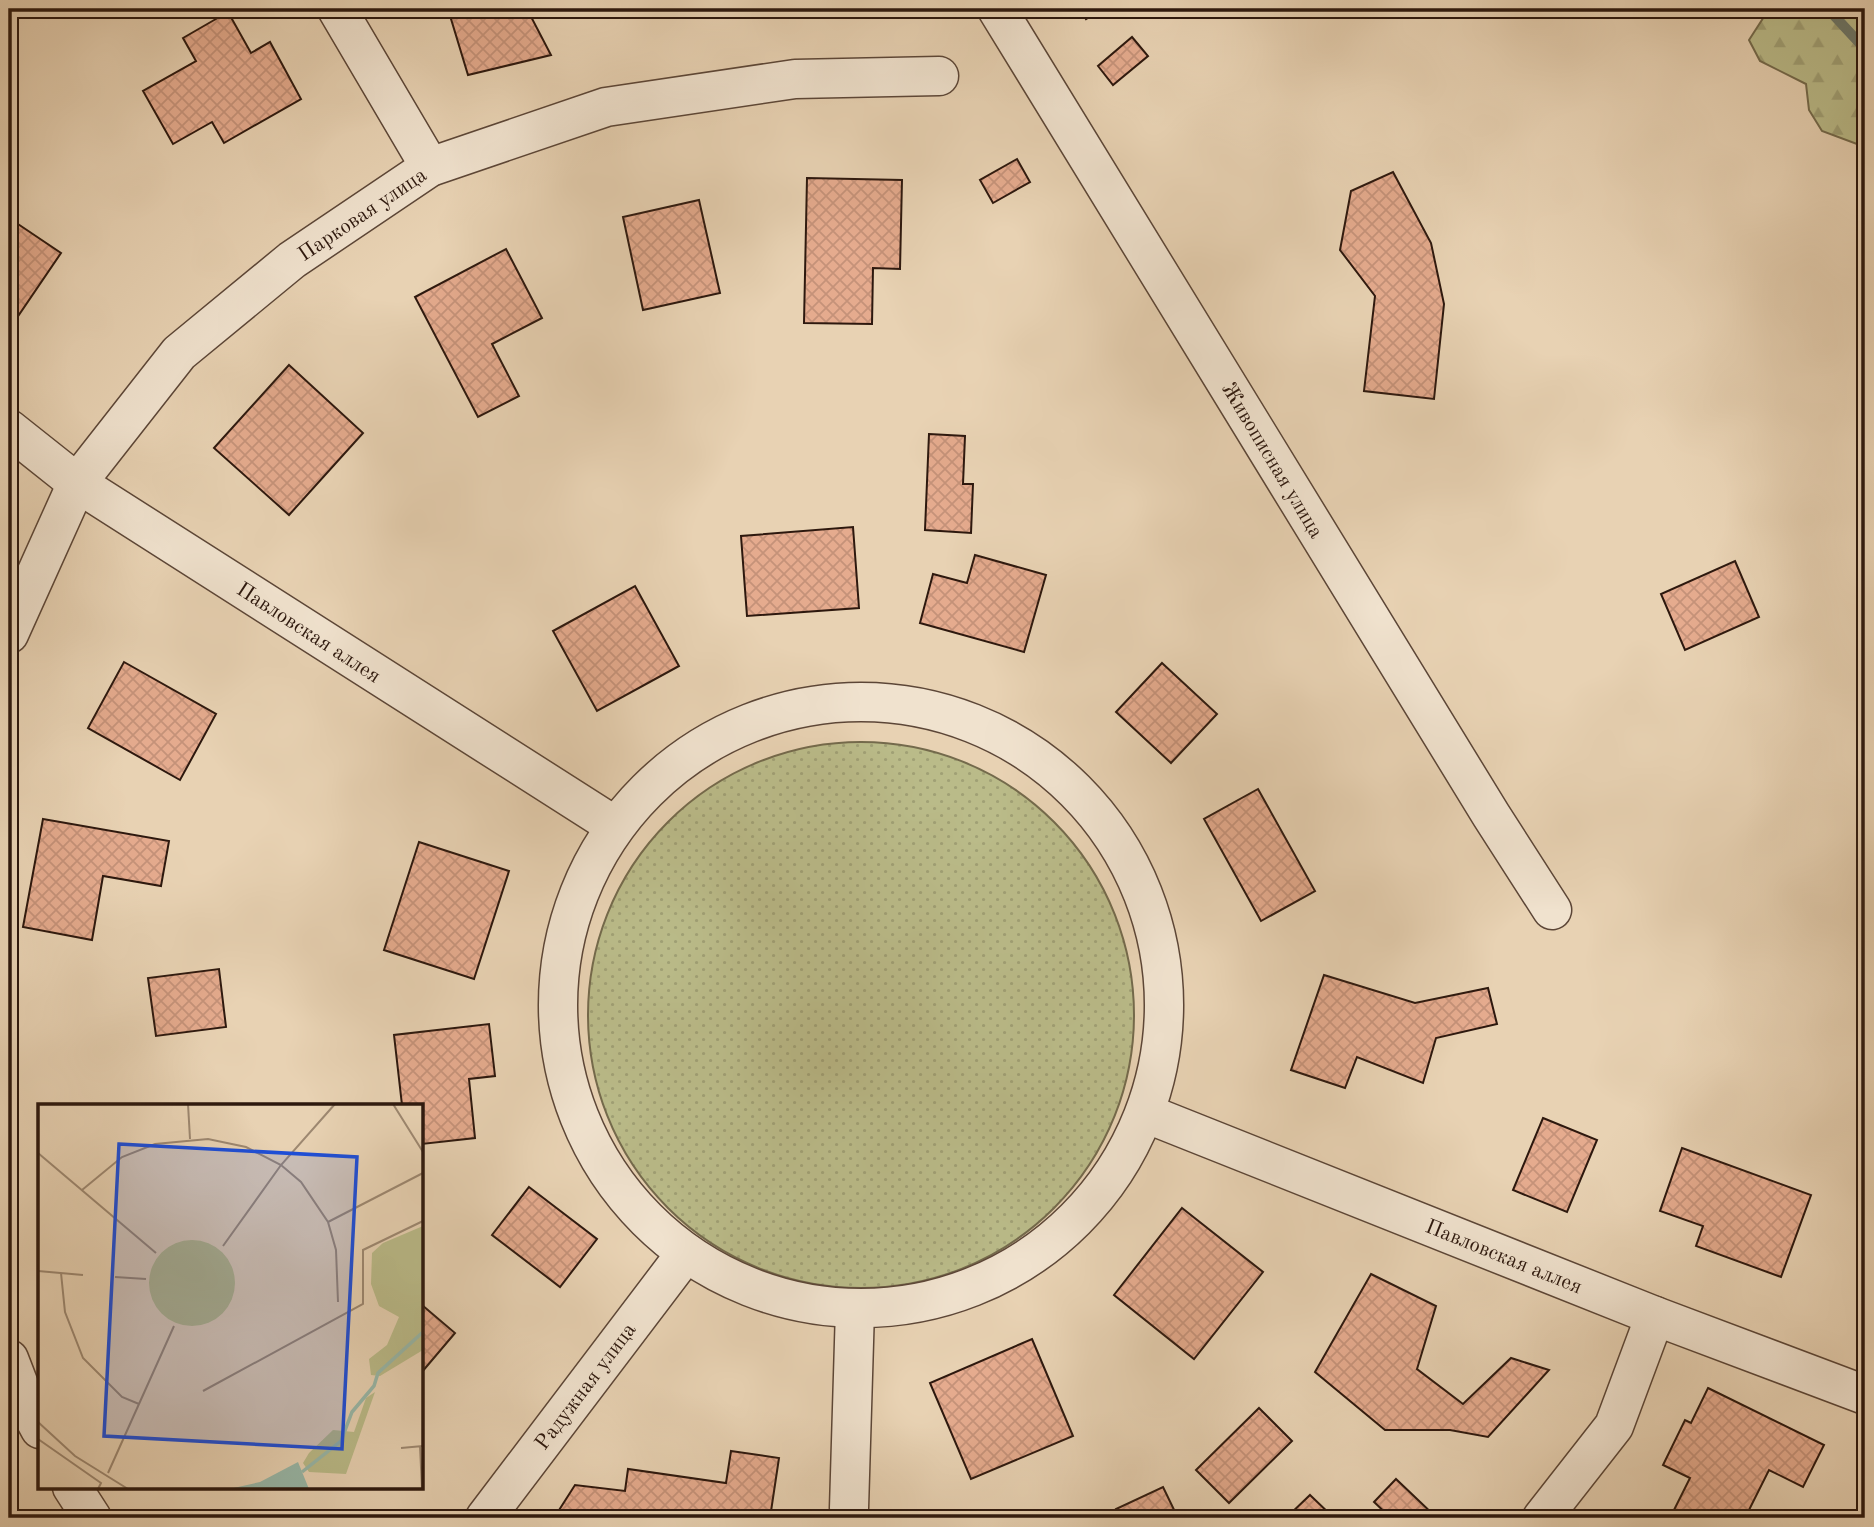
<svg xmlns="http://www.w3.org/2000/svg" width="1874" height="1527" font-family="'Old Standard TT',serif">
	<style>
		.grass { fill: url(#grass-dots); stroke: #746a4c; stroke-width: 2 }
		.forest { fill: url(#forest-firs); stroke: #746a4c; stroke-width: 2 }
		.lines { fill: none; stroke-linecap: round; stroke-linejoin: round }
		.stream { stroke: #6d786b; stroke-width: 10 }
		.building { fill: url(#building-cross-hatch); stroke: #2d180e; stroke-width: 2 }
		.minor-casing { stroke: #5c4637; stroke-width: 41 }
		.minor { stroke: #f0e2ce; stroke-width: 38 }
		.labels { text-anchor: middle; stroke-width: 7; stroke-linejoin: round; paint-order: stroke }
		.street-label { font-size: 21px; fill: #2d180e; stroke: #f0e2ce }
		.inset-river { fill: none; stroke: #98b8a9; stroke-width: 3.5 }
		.inset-road { fill: none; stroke: #9d8871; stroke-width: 2 }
		.view { fill: #1d4ed8; fill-opacity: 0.15; stroke: #1d4ed8; stroke-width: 3.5 }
		.inset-edge { fill: none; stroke: #2d180e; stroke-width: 3.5 }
	</style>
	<defs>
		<pattern id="grass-dots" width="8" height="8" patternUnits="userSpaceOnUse" patternTransform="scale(1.75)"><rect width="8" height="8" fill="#babb89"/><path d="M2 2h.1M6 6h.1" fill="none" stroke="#a0a075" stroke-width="1.8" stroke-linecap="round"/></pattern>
		<pattern id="forest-firs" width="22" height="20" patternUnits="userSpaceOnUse" patternTransform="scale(1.75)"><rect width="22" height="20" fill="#babb89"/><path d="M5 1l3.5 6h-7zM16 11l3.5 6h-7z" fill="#a0a075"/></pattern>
		<pattern id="building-cross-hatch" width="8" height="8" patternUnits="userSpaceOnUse" patternTransform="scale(1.75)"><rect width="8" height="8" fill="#e5ab8e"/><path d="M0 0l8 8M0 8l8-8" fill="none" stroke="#c59279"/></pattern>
	</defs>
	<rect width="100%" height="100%" fill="#e8d2b3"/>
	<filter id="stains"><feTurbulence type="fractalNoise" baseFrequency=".00286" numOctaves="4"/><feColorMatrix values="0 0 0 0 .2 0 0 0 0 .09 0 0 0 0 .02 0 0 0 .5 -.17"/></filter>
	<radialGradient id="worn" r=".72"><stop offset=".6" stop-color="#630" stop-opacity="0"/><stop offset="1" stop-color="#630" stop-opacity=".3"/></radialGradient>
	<circle class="grass" cx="861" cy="1015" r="273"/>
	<path class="forest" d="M1769,9h96v138l-43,-16 -13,-21 -3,-26 -46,-23 -11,-21z"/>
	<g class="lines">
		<path class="stream" d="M1828,9l37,40"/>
	</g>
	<g class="building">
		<path d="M448,9h79l24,46 -83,20z"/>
		<path d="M1080,9h22l-16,10z"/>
		<path d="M228,12l23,41 19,-11 31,57 -77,44 -12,-21 -39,22 -30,-53 53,-30 -13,-23z"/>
		<path d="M1132,37l16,19 -35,29 -15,-19z"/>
		<path d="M1017,159l13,23 -37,21 -13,-23z"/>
		<path d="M1393,172l38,71 13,61 -10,95 -70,-8 11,-95 -35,-46 11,-59z"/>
		<path d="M807,178l95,2 -2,89 -27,-1 -1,56 -68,-1z"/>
		<path d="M699,200l21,93 -77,17 -20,-93z"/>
		<path d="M9,218l52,35 -49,72 -3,-2z"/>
		<path d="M506,249l36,69 -50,26 27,52 -41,21 -63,-120z"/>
		<path d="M289,365l74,68 -74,82 -75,-67z"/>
		<path d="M929,434l36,2 -2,48h10l-2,49 -46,-3z"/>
		<path d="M853,527l6,81 -112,8 -6,-80z"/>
		<path d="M975,555l71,20 -22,77 -104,-29 13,-49 34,9z"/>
		<path d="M1735,561l24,56 -74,33 -24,-56z"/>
		<path d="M635,586l44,80 -82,45 -44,-80z"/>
		<path d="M124,662l92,52 -36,66 -92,-52z"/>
		<path d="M1162,663l55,51 -46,49 -55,-51z"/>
		<path d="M1258,789l57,102 -54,30 -57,-102z"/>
		<path d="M43,819l126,22 -8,45 -58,-10 -11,64 -69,-13z"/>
		<path d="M419,842l90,29 -35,108 -90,-29z"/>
		<path d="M219,969l7,58 -70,9 -8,-58z"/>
		<path d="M1324,975l91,28 73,-15 9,36 -61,14 -13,45 -66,-26 -12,31 -54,-18z"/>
		<path d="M489,1024l6,52 -26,3 6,59 -53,6v-39h-20l-8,-70z"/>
		<path d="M1543,1118l54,22 -30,72 -54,-22z"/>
		<path d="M1682,1148l129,47 -30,82 -85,-31 7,-20 -43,-15z"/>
		<path d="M529,1187l68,52 -37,48 -68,-52z"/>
		<path d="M1182,1208l81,64 -69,87 -80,-64z"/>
		<path d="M1371,1274l65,32 -19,63 46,35 48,-46 38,12 -61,67 -38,-7h-65l-70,-58z"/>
		<path d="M422,1305l33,28 -33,39z"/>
		<path d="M1032,1339l41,97 -102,43 -41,-96z"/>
		<path d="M1708,1388l116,57 -21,42 -34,-17 -24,48h-63l-10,-4 18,-36 -27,-13 22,-45 6,3z"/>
		<path d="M1259,1408l33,33 -63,62 -33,-33z"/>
		<path d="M731,1451l48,7 -9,60h-216l21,-33 50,6 3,-22 98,14z"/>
		<path d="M1396,1479l41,39h-46l-17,-16z"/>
		<path d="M1163,1487l15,31h-58l-4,-9z"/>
		<path d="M1310,1495l24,23h-48z"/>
	</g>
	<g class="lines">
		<defs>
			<g id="minor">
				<path d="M337,9l93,158"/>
				<path d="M997,9l494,806 61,95"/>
				<path d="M9,429l68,54 538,343"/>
				<path d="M9,634l68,-151 102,-130 113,-93 138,-93 176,-60 189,-28 144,-3"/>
				<circle cx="861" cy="1005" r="303"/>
				<path d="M1145,1113l510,203 210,79"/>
				<path d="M9,1359l17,44 14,26"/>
				<path d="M72,1487l20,31"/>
				<path d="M849,1508l6,-199"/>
				<path d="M485,1518l201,-265"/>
				<path d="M1542,1518l72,-92 41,-110"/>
			</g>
		</defs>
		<use href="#minor" class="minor-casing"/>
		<use href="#minor" class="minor"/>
	</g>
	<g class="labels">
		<g class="street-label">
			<text transform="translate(362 214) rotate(-34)" y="7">Парковая улица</text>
			<text transform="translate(1273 460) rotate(59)" y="7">Живописная улица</text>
			<text transform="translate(309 632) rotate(33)" y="7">Павловская аллея</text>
			<text transform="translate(1504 1256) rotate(22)" y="7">Павловская аллея</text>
			<text transform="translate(585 1386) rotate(-53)" y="7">Радужная улица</text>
		</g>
	</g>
	<g transform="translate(38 1104)">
		<rect width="385" height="385" fill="#e8d2b3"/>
		<path d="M111 179a43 43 0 1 1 86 0a43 43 0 1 1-86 0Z" fill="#babb89"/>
		<path d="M385,122v124l-43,26 -9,-1 -2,-16 18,-14 12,-28 -20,-11 -8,-22 1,-31 11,-10zM337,288l-29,82 -37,-2 -6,-9 6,-10 24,-23 21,2 12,-34z" fill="#babb89"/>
		<path d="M260,358l11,27h-80l31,-7z" fill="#98b8a9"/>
		<path class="inset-river" d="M264,368l39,-31 11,-29 22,-26 4,-13 45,-41"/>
		<path class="inset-road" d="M150,0l2,35M355,0l30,48M0,49l118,100M44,86l40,-33 33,-13 53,-5 38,8 35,18 20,17 27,40 8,28 2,52M290,118l95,-49M185,142l58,-81 54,-61M0,167l45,4M23,169l4,39 18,46 39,39 17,7M77,173l31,2M165,287l160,-87v-54l60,-29M0,318l37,34 53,33M0,335l63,44 -3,6M382,342l2,43M363,344l22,-2M70,369l66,-147"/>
		<path class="view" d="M81,40l238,13 -15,292 -238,-13z"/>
		<rect width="385" height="385" class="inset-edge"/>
	</g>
	<rect width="1874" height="1527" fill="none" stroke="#e8d2b3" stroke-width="35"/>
	<rect x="10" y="10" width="1853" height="1506" fill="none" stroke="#2d180e" stroke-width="3.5"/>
	<rect x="18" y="18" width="1839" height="1492" fill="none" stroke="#2d180e" stroke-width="2"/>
	<rect width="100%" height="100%" filter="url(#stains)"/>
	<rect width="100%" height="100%" fill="url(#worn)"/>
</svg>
